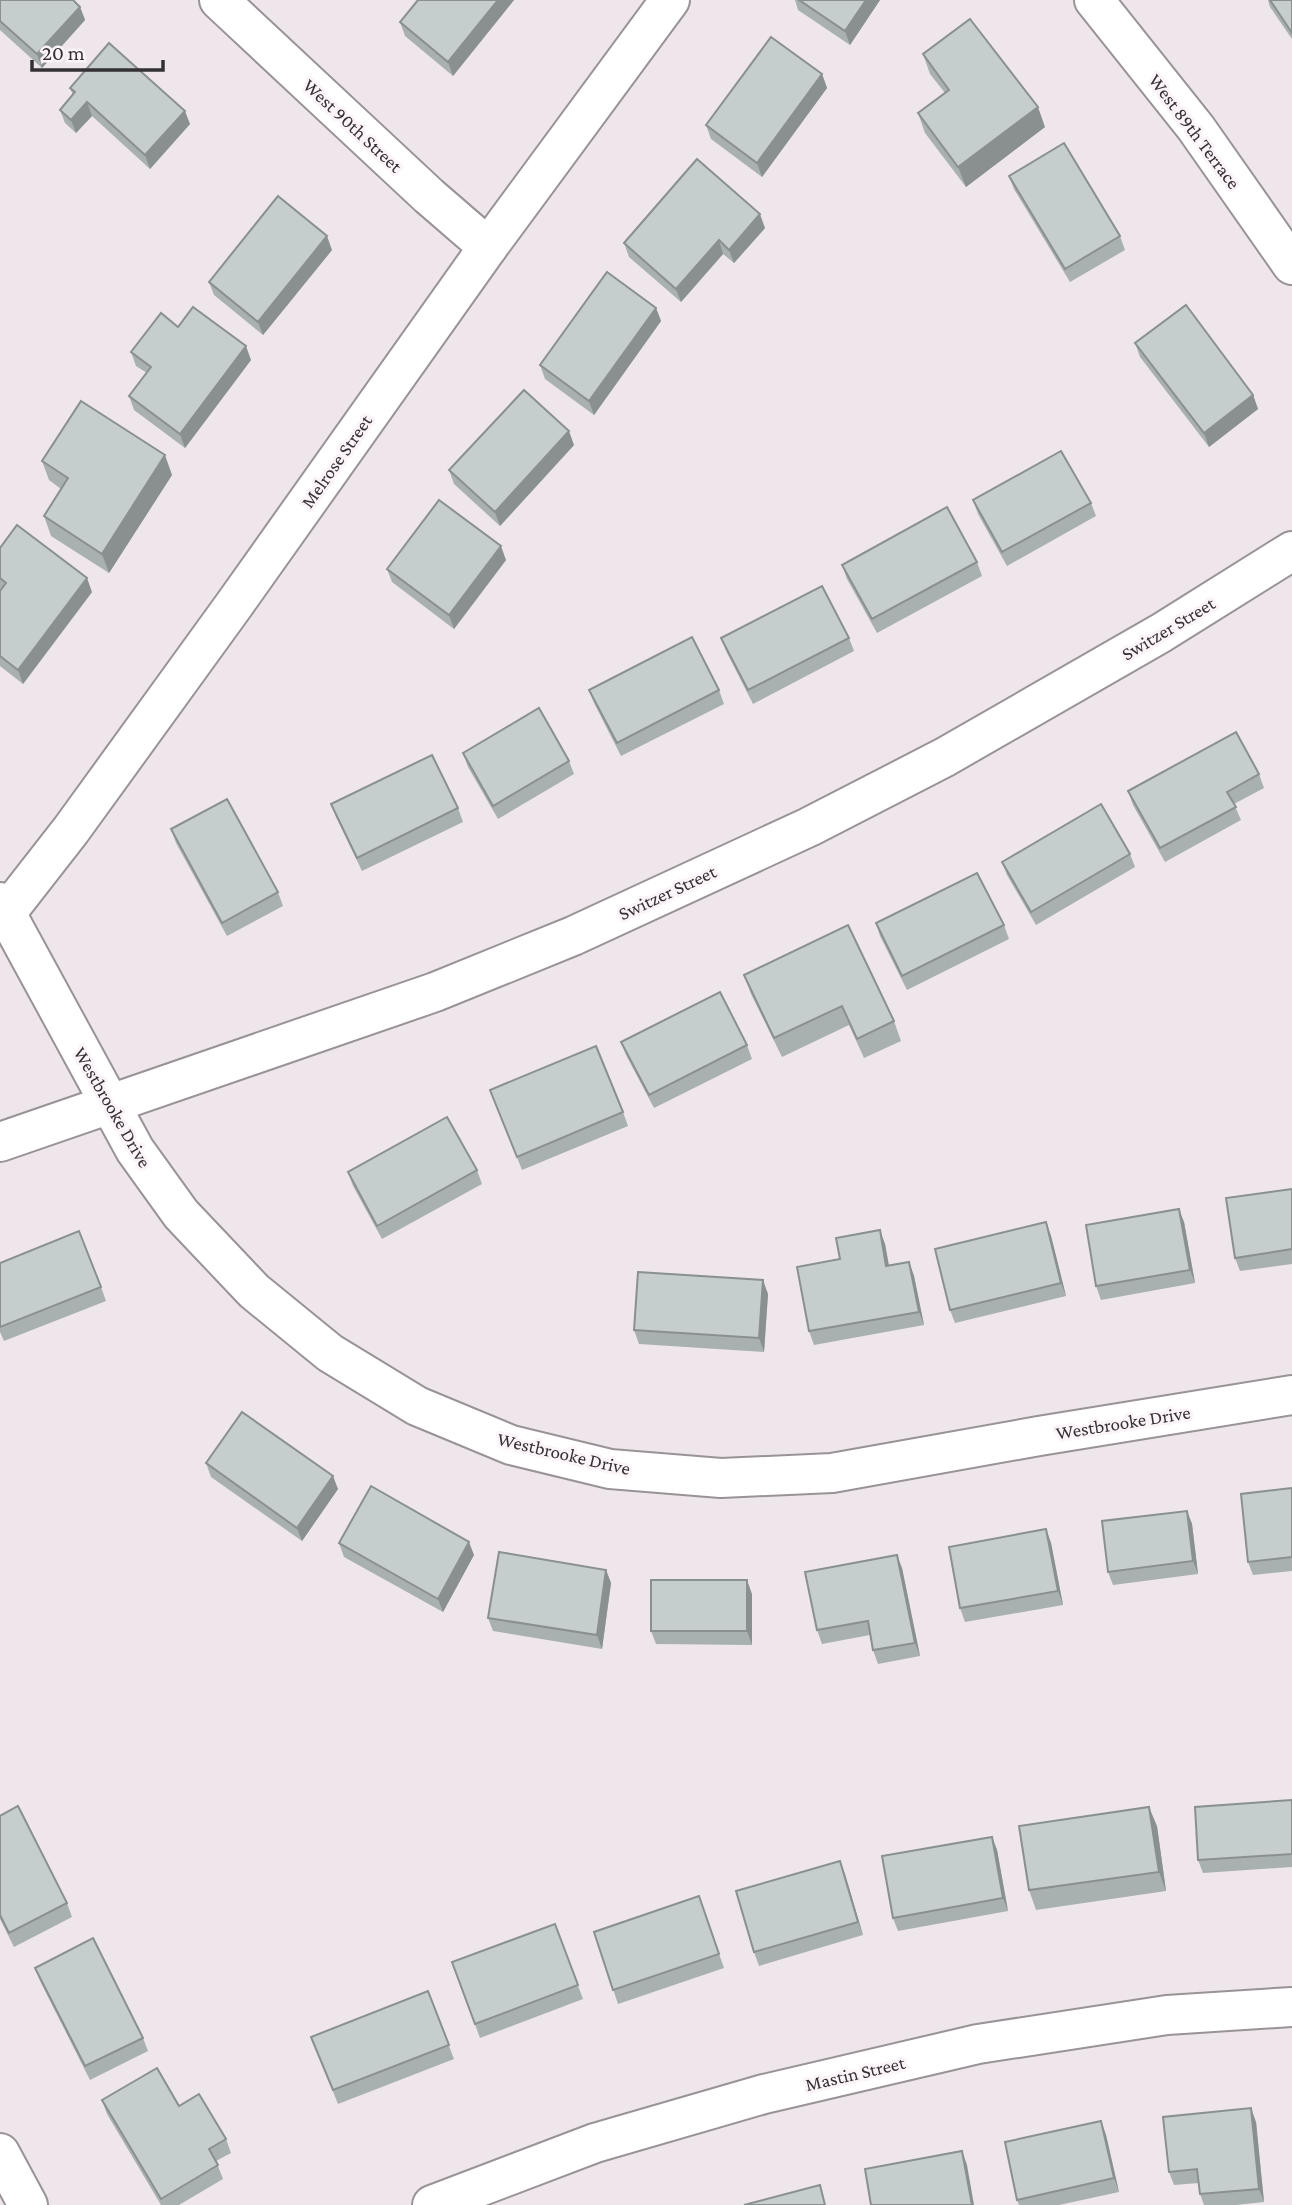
<svg xmlns="http://www.w3.org/2000/svg" width="1292" height="2205" font-family="'Crimson Pro',serif">
	<style>
		.lines { fill: none; stroke-linecap: round; stroke-linejoin: round }
		.minor-casing { stroke: #999297; stroke-width: 42 }
		.minor { stroke: #fff; stroke-width: 38 }
		.wall { fill: #a9b1b0 }
		.shaded-wall { fill: #8a9090 }
		.building { fill: #c5cecd; stroke: #8a9090; stroke-width: 2 }
		.labels { text-anchor: middle; stroke-width: 6; stroke-linejoin: round; paint-order: stroke }
		.street-label { font-size: 19px; fill: #343133; stroke: #fbf3f8 }
	</style>
	<rect width="100%" height="100%" fill="#eee6eb"/>
	<g class="lines">
		<defs>
			<g id="minor">
				<path d="M219,0l210,196 59,51"/>
				<path d="M1094,0l102,128 96,137"/>
				<path d="M0,902l135,248 46,64 73,77 76,62 87,53 94,39 99,24 111,9 111,-5 207,-37 253,-41"/>
				<path d="M0,921l71,-91 163,-225 254,-358 182,-247"/>
				<path d="M0,1142l435,-150 138,-56 236,-109 136,-70 216,-124 131,-82"/>
				<path d="M0,2153l28,52"/>
				<path d="M432,2205l163,-62 169,-49 214,-50 189,-29 125,-8"/>
			</g>
		</defs>
		<use href="#minor" class="minor-casing"/>
		<use href="#minor" class="minor"/>
	</g>
	<g class="wall">
		<path d="M0,0l80,7 5,13 -43,48 -42,-38z"/>
		<path d="M418,0h96l-61,76 -48,-40 -5,-14z"/>
		<path d="M795,0h85l-30,45 -52,-35z"/>
		<path d="M1268,0h24v39l-22,-32z"/>
		<path d="M923,54l122,73 -79,60 -41,-54 -7,-20 27,-20 -15,-19z"/>
		<path d="M822,74l5,14 -65,89 -51,-38 -5,-14z"/>
		<path d="M70,88l120,36 -40,45 -58,-53 -16,17 -11,-10 -5,-13 13,-15z"/>
		<path d="M1009,176l111,60 5,14 -55,32 -56,-93z"/>
		<path d="M765,228l-31,35 -11,-9 -42,48 -52,-45 -5,-14z"/>
		<path d="M332,250l-69,85 -49,-40 -5,-13z"/>
		<path d="M656,308l5,13 -67,94 -49,-36 -5,-14z"/>
		<path d="M178,327l73,33 -66,88 -51,-38 -5,-14 18,-23 -11,-7 -5,-14z"/>
		<path d="M1135,343l118,52 5,14 -49,38 -69,-90z"/>
		<path d="M574,445l-74,81 -46,-42 -5,-14z"/>
		<path d="M42,461l130,14 -63,98 -58,-37 -7,-20 17,-27 -12,-9z"/>
		<path d="M973,500l118,3 5,13 -89,50 -29,-52z"/>
		<path d="M0,548l92,44 -69,92 -23,-18v-75l2,-2 -2,-1z"/>
		<path d="M506,560l-52,69 -62,-47 -5,-13z"/>
		<path d="M977,562l5,14 -105,57 -30,-54 -5,-14z"/>
		<path d="M721,638h128l5,13 -101,53 -27,-53z"/>
		<path d="M589,690h130l5,14 -103,52 -27,-53z"/>
		<path d="M463,753l106,8 5,13 -76,45 -30,-52z"/>
		<path d="M1259,774l5,14 -30,16 7,16 -76,42 -32,-57 -5,-14z"/>
		<path d="M331,804l127,4 5,14 -101,49 -26,-54z"/>
		<path d="M171,829l107,63 5,14 -56,30 -51,-93z"/>
		<path d="M1130,854l5,13 -99,58 -29,-50 -5,-13z"/>
		<path d="M876,923l128,2 5,14 -102,51 -27,-54z"/>
		<path d="M744,975l150,46 7,20 -37,17 -15,-33 -67,32 -31,-63z"/>
		<path d="M621,1042l126,3 5,14 -98,49 -28,-53z"/>
		<path d="M490,1090l133,22 5,14 -106,44z"/>
		<path d="M477,1170l5,14 -100,55 -29,-53 -5,-14z"/>
		<path d="M1292,1189v75l-52,7 -5,-13z"/>
		<path d="M1046,1222l5,14 15,60 -111,27 -5,-13z"/>
		<path d="M1184,1222l11,61 -94,17 -5,-14z"/>
		<path d="M885,1244l4,21 20,-3 5,14 10,49 -110,20 -5,-14 31,-72z"/>
		<path d="M0,1263l101,24 5,14 -102,40 -4,-9z"/>
		<path d="M768,1294l-4,58 -125,-8 -5,-14z"/>
		<path d="M206,1463l132,26 -36,52 -91,-64z"/>
		<path d="M1292,1488v83l-39,4 -5,-13z"/>
		<path d="M1187,1511l5,13 6,50 -85,11 -5,-13z"/>
		<path d="M1046,1529l5,14 12,62 -98,17 -5,-14z"/>
		<path d="M339,1543l135,12 -31,57 -99,-55z"/>
		<path d="M902,1568l18,88 -42,8 -5,-14 -3,-15 -48,9 -5,-14z"/>
		<path d="M606,1570l5,13 -9,66 -109,-18 -5,-13z"/>
		<path d="M752,1594v51l-96,-1 -5,-13z"/>
		<path d="M1292,1800v67l-89,6 -5,-13z"/>
		<path d="M0,1816l67,87 5,14 -58,30 -14,-28z"/>
		<path d="M1157,1826l9,65 -130,19 -7,-20z"/>
		<path d="M992,1837l5,13 11,61 -110,20 -5,-13z"/>
		<path d="M840,1861l23,74 -104,31 -5,-14z"/>
		<path d="M699,1896l25,72 -106,36 -24,-72z"/>
		<path d="M555,1924l28,75 -103,39 -28,-76z"/>
		<path d="M35,1968l108,70 5,13 -58,29 -50,-99z"/>
		<path d="M428,1991l26,68 -116,45 -27,-67z"/>
		<path d="M102,2100l77,6 47,33 5,14 -15,8 7,18 -44,26h-18l-54,-91z"/>
		<path d="M1101,2121l5,14 13,57 -60,13h-40l-2,-5z"/>
		<path d="M1256,2122l8,80 -28,3h-32l-4,-11 -1,-11 -25,2 -5,-13z"/>
	</g>
	<g class="shaded-wall">
		<path d="M498,0h16l-61,76 -5,-14z"/>
		<path d="M866,0h14l-30,45 -5,-14z"/>
		<path d="M80,7l5,13 -43,48 -5,-14z"/>
		<path d="M822,74l5,14 -65,89 -5,-14z"/>
		<path d="M87,102l5,14 -16,17 -5,-13z"/>
		<path d="M1038,107l7,20 -79,60 -8,-20z"/>
		<path d="M185,111l5,13 -40,45 -5,-14z"/>
		<path d="M760,214l5,14 -31,35 -5,-13z"/>
		<path d="M327,236l5,14 -69,85 -5,-13z"/>
		<path d="M719,240l4,14 -42,48 -5,-13z"/>
		<path d="M656,308l5,13 -67,94 -5,-14z"/>
		<path d="M246,346l5,14 -66,88 -5,-14z"/>
		<path d="M1253,395l5,14 -49,38 -5,-14z"/>
		<path d="M569,431l5,14 -74,81 -5,-14z"/>
		<path d="M165,455l7,20 -63,98 -7,-19z"/>
		<path d="M501,546l5,14 -52,69 -5,-14z"/>
		<path d="M87,578l5,14 -69,92 -5,-14z"/>
		<path d="M1179,1209l5,13 11,61 -5,-13z"/>
		<path d="M1046,1222l5,14 15,60 -5,-13z"/>
		<path d="M880,1230l5,14 6,35 -5,-13z"/>
		<path d="M909,1262l5,14 10,49 -5,-13z"/>
		<path d="M763,1280l5,14 -4,58 -5,-14z"/>
		<path d="M333,1476l5,13 -36,52 -5,-13z"/>
		<path d="M1187,1511l5,13 6,50 -5,-13z"/>
		<path d="M1046,1529l5,14 12,62 -5,-14z"/>
		<path d="M469,1542l5,13 -31,57 -5,-13z"/>
		<path d="M897,1555l5,13 18,88 -5,-13z"/>
		<path d="M606,1570l5,13 -9,66 -5,-14z"/>
		<path d="M747,1580l5,14v51l-5,-14z"/>
		<path d="M1149,1807l8,19 9,65 -7,-19z"/>
		<path d="M992,1837l5,13 11,61 -5,-13z"/>
		<path d="M840,1861l5,13 18,61 -5,-13z"/>
		<path d="M1251,2108l5,14 8,80 -5,-13z"/>
		<path d="M1101,2121l5,14 13,57 -5,-14z"/>
		<path d="M962,2151l5,14 7,40h-2z"/>
	</g>
	<g class="building">
		<path d="M0,0h73l7,7 -43,47 -37,-33z"/>
		<path d="M418,0h80l-50,62 -48,-40z"/>
		<path d="M799,0h67l-21,31z"/>
		<path d="M1270,0h22v33z"/>
		<path d="M970,19l68,88 -80,60 -40,-54 31,-23 -26,-36z"/>
		<path d="M771,37l51,37 -65,89 -51,-38z"/>
		<path d="M109,43l76,68 -40,44 -58,-53 -16,18 -11,-10 15,-18 -5,-4z"/>
		<path d="M1064,143l56,93 -55,33 -56,-93z"/>
		<path d="M697,159l63,55 -31,36 -10,-10 -43,49 -52,-46z"/>
		<path d="M278,196l49,40 -69,86 -49,-40z"/>
		<path d="M607,272l49,36 -67,93 -49,-36z"/>
		<path d="M1186,305l67,90 -49,38 -69,-90z"/>
		<path d="M193,307l53,39 -66,88 -51,-38 22,-29 -20,-15 30,-39 17,14z"/>
		<path d="M524,390l45,41 -74,81 -46,-42z"/>
		<path d="M81,401l84,54 -63,99 -58,-38 24,-38 -26,-17z"/>
		<path d="M1061,451l30,52 -89,49 -29,-52z"/>
		<path d="M439,500l62,46 -52,69 -62,-46z"/>
		<path d="M947,507l30,55 -105,57 -30,-54z"/>
		<path d="M17,525l70,53 -69,92 -18,-14v-65l6,-8 -6,-5v-30z"/>
		<path d="M822,586l27,52 -101,52 -27,-52z"/>
		<path d="M692,637l27,53 -102,53 -28,-53z"/>
		<path d="M539,708l30,53 -76,45 -30,-53z"/>
		<path d="M1236,732l23,42 -32,18 9,15 -76,41 -32,-57z"/>
		<path d="M432,755l26,53 -101,50 -26,-54z"/>
		<path d="M227,799l51,93 -56,31 -51,-94z"/>
		<path d="M1101,804l29,50 -99,58 -29,-50z"/>
		<path d="M977,873l27,52 -102,51 -26,-53z"/>
		<path d="M848,925l46,96 -37,18 -15,-33 -68,32 -30,-63z"/>
		<path d="M720,992l27,53 -98,50 -28,-53z"/>
		<path d="M596,1046l27,66 -106,45 -27,-67z"/>
		<path d="M447,1117l30,53 -100,56 -29,-54z"/>
		<path d="M1292,1189v60l-57,9 -9,-60z"/>
		<path d="M1179,1209l11,61 -94,16 -10,-61z"/>
		<path d="M1046,1222l15,61 -111,27 -15,-61z"/>
		<path d="M880,1230l6,36 23,-4 10,50 -110,19 -12,-64 43,-8 -4,-21z"/>
		<path d="M79,1231l22,56 -101,40v-64z"/>
		<path d="M638,1272l125,8 -4,58 -125,-8z"/>
		<path d="M242,1412l91,64 -36,52 -91,-65z"/>
		<path d="M371,1486l98,56 -31,57 -99,-56z"/>
		<path d="M1292,1488v69l-44,5 -7,-68z"/>
		<path d="M1187,1511l6,50 -85,11 -6,-51z"/>
		<path d="M1046,1529l12,62 -98,17 -11,-61z"/>
		<path d="M499,1552l107,18 -9,65 -109,-17z"/>
		<path d="M897,1555l18,88 -42,7 -5,-29 -51,9 -12,-58z"/>
		<rect x="651" y="1580" width="96" height="51"/>
		<path d="M1292,1800v54l-94,6 -3,-53z"/>
		<path d="M18,1806l49,97 -58,30 -9,-18v-99z"/>
		<path d="M1149,1807l10,65 -130,18 -10,-64z"/>
		<path d="M992,1837l11,61 -110,20 -11,-62z"/>
		<path d="M840,1861l18,61 -104,30 -18,-61z"/>
		<path d="M699,1896l20,58 -106,36 -19,-58z"/>
		<path d="M555,1924l23,61 -103,39 -23,-62z"/>
		<path d="M93,1938l50,100 -58,28 -50,-98z"/>
		<path d="M428,1991l21,54 -116,45 -22,-53z"/>
		<path d="M157,2068l22,38 20,-12 27,45 -17,10 9,16 -57,34 -59,-99z"/>
		<path d="M1251,2108l8,81 -59,5 -3,-25 -28,3 -6,-55z"/>
		<path d="M1101,2121l13,57 -97,22 -12,-58z"/>
		<path d="M962,2151l10,54h-101l-6,-36z"/>
		<path d="M820,2185l5,20h-81z"/>
	</g>
	<g class="labels">
		<g class="street-label">
			<text transform="translate(353 125) rotate(43)" y="7">West 90th Street</text>
			<text transform="translate(1195 131) rotate(53)" y="7">West 89th Terrace</text>
			<text transform="translate(336 461) rotate(-55)" y="7">Melrose Street</text>
			<text transform="translate(1168 628) rotate(-31)" y="7">Switzer Street</text>
			<text transform="translate(667 892) rotate(-25)" y="7">Switzer Street</text>
			<text transform="translate(113 1107) rotate(60)" y="7">Westbrooke Drive</text>
			<text transform="translate(1123 1422) rotate(-9)" y="7">Westbrooke Drive</text>
			<text transform="translate(564 1453) rotate(13)" y="7">Westbrooke Drive</text>
			<text transform="translate(855 2073) rotate(-13)" y="7">Mastin Street</text>
		</g>
	</g>
	<path d="M32 60v10h131v-10" fill="none" stroke="#343133" stroke-width="3.5"/>
	<text x="42" y="60" font-size="21" fill="#343133" stroke="#fbf3f8" stroke-width="5" paint-order="stroke">20 m</text>
</svg>
